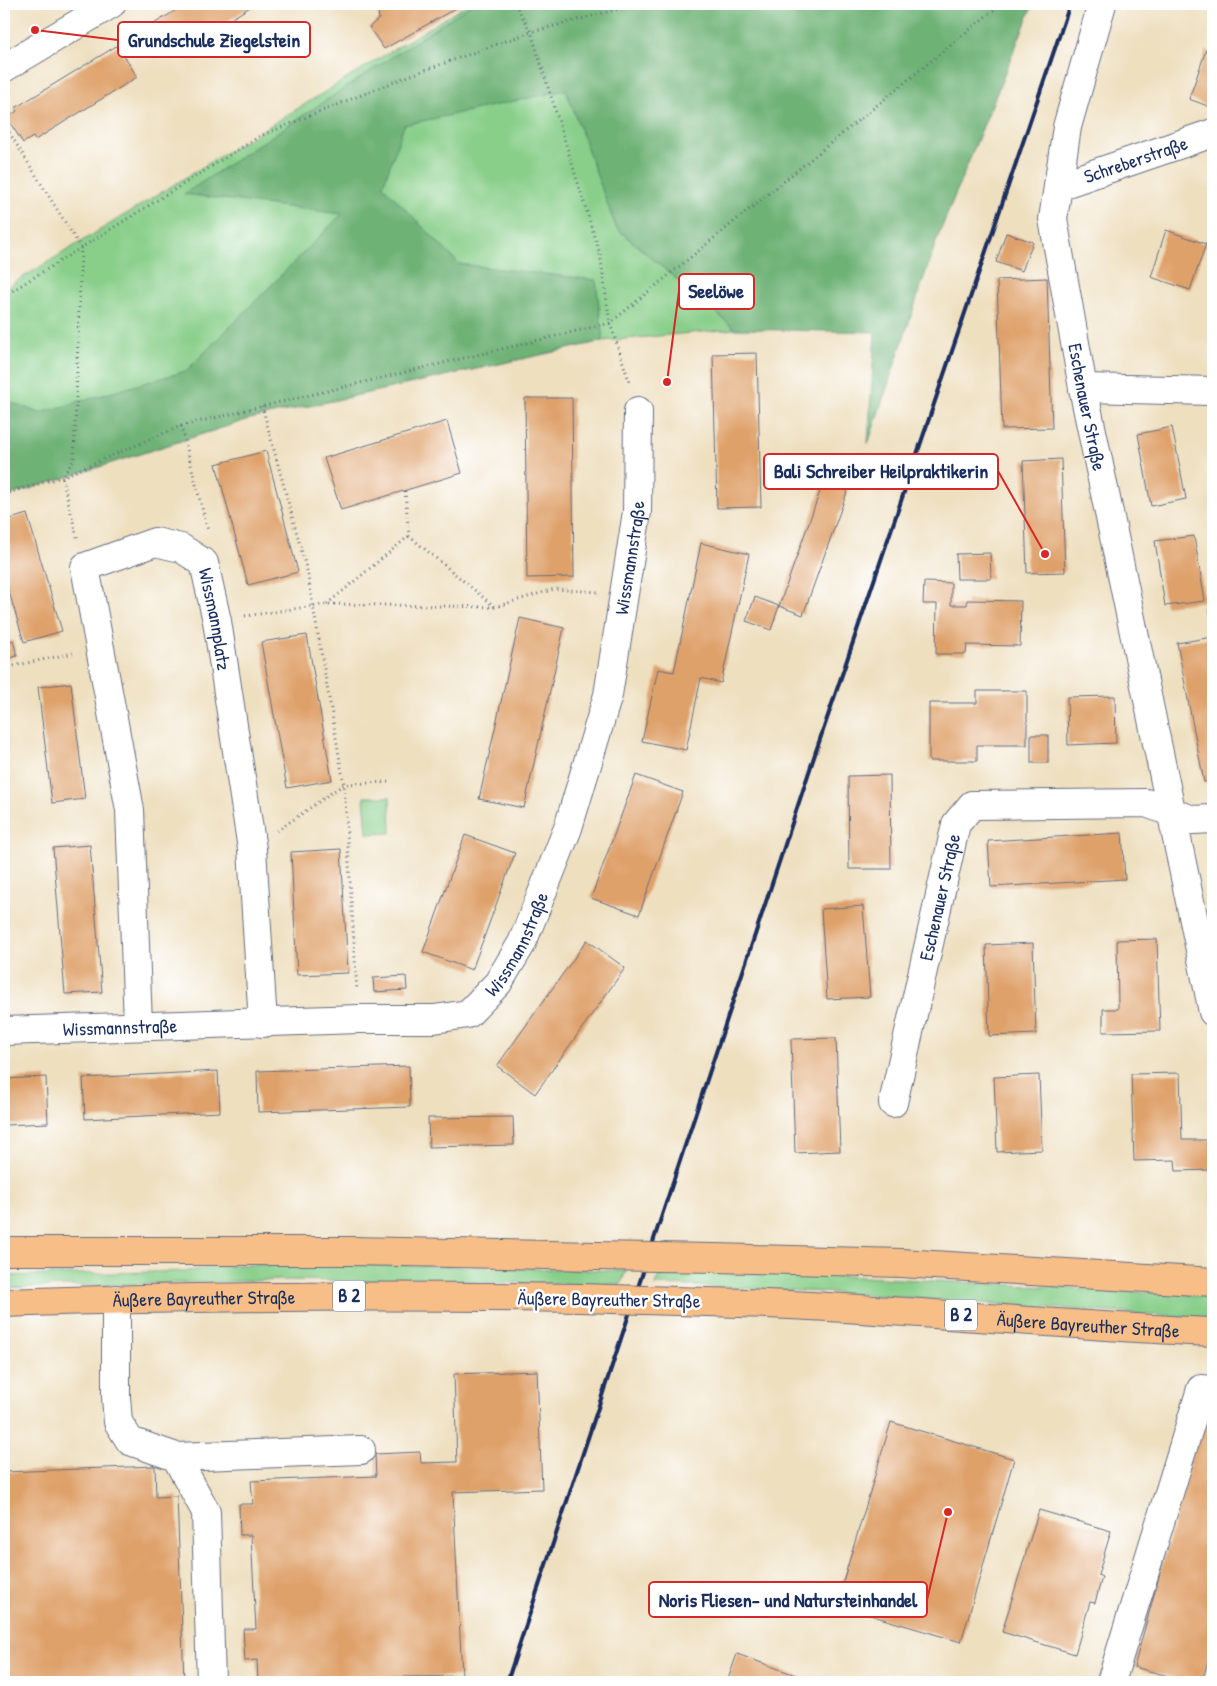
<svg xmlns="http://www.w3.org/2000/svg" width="1217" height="1686" font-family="'Patrick Hand',sans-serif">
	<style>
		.green { fill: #89cf8a; stroke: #527f74 }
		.forest { fill: #6eb276; stroke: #44706a }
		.building { fill: #dfa16b }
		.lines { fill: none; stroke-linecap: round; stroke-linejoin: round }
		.minor-casing { stroke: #656d80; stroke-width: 30 }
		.major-casing { stroke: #656d80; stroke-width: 30 }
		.path { stroke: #656d80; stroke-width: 3; stroke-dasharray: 1 4; stroke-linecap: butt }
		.minor { stroke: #fff; stroke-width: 28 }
		.major { stroke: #f7be88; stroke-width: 28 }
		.rail { stroke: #1b2f5e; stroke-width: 4 }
		.major-bridge-casing { stroke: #656d80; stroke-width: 30; stroke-linecap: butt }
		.major-bridge { stroke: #f7be88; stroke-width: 28 }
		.labels { text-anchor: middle; stroke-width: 5; stroke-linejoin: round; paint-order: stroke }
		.shield { fill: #fff; stroke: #5f6d8e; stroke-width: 1 }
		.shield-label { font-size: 18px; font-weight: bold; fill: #1b2f5e }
		.street-label { font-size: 19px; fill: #1b2f5e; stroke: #fff }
		.leader { fill: none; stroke: #d62828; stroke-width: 2 }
		.callout-dot { fill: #d62828; stroke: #fff; stroke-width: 2 }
		.callout { fill: #fff; stroke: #d62828; stroke-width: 2 }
		.callout-label { font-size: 20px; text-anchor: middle; font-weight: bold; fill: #1b2f5e }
	</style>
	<rect width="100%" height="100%" fill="#fff"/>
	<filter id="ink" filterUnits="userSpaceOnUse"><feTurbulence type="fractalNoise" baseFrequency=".02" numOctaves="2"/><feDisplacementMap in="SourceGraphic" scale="10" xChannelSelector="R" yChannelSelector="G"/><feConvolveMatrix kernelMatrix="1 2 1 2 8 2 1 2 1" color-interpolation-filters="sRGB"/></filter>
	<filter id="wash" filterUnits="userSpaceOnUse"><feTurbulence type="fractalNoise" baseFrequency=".0096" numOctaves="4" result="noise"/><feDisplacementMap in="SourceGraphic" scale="20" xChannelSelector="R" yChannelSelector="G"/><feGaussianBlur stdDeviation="1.12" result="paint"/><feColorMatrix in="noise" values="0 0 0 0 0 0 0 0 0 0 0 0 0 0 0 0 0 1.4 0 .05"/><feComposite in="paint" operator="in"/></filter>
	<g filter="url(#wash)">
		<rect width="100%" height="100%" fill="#eedfbf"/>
		<g class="green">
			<path d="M468,4h565l-96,235 -202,90 -132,12 -353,78 -246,78v-208z"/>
			<path d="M364,797h26l1,36 -24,1z"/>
			<path d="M238,1265h162l226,6 -5,13 -341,-4 -276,8v-12l183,-5z"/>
			<path d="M661,1271l184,5 368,20v23c-186,-11 -371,-30 -558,-34z"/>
		</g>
		<path class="forest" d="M472,4h561l-96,235 -69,205 7,-112 -140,-3 -119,-101 -50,-138 -162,35 -21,61 76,78 137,16 7,61 -353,78 -246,78v-97l36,13 146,-42 156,-157 -158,-20z"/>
		<g id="blocks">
			<g class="building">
				<path d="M186,4h69l-84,52 -19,-31z"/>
				<path d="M377,4h86l-79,45 -15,-22 10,-8z"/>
				<path d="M118,45l19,32 -102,63 -2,-3 -10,6 -16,-25 10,-7 -2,-3z"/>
				<path d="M1206,50l7,3v55l-24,-9z"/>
				<path d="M1166,230l40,14 -16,46 -39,-13z"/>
				<path d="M1006,233l27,9 -11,29 -26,-9z"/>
				<path d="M1047,278l5,150 -50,1 -5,-149z"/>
				<path d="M757,353l4,154 -44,1 -4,-154z"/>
				<path d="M525,398h47l2,179 -47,1z"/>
				<path d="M447,421l15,52 -121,37 -17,-52z"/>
				<path d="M1172,427l14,72 -35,7 -13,-72z"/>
				<path d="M266,451l32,121 -50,13 -32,-121z"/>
				<path d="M1061,459l4,113 -38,1 -4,-112z"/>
				<path d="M827,472l24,9 -48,134 -24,-9z"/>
				<path d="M27,514l35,117 -38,11 -20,-67v-54z"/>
				<path d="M1194,536l11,65 -40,5 -10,-65z"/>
				<path d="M701,543l48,11 -28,129 -20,-5 -15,72 -44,-9 16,-72 16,3z"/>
				<path d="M990,553l1,26h-34l-1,-25z"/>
				<path d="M924,582l27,1v22h16v-5l54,1 -1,45 -53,-1 -1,9h-30l1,-50h-14z"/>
				<path d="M755,597l24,9 -8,24 -25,-9z"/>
				<path d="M1213,606v16l-1,1 -3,-16z"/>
				<path d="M520,618l44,10 -40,180 -45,-9z"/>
				<path d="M307,635l25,145 -45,8 -26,-146z"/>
				<path d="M1213,637v144l-9,1 -27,-139z"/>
				<path d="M13,640l4,16 -13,4v-17z"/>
				<path d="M71,683l14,116 -33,4 -14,-116z"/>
				<path d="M977,691h50v54h-50v16h-48v-58h48z"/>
				<path d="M1115,696l1,47 -48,2 -1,-48z"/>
				<rect x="1031" y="735" width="17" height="28"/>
				<path d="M636,775l47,17 -44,123 -48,-17z"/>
				<path d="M890,775l1,94h-42l-1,-93z"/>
				<path d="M1122,833l3,46 -134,8 -3,-46z"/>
				<path d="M465,835l50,18 -43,117 -49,-18z"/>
				<path d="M90,845l12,147 -37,2 -12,-146z"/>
				<path d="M341,849l7,124 -51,2 -6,-123z"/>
				<path d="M863,906l7,91 -43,2 -6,-90z"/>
				<path d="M1157,939l3,92 -57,1v-23h15l-1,-69z"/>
				<path d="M587,940l38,28 -90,126 -38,-28z"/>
				<path d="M1033,943l3,91 -47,2 -3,-91z"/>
				<path d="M406,976l1,14 -33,2 -1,-14z"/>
				<path d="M836,1038l4,113 -45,2 -4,-114z"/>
				<path d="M409,1066l1,41 -152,5 -1,-41z"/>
				<path d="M218,1071l2,41 -135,7 -2,-41z"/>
				<path d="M1180,1073l2,67h31v30l-37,1 -1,-11 -41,1 -3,-87z"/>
				<path d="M1039,1075l3,75 -45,2 -3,-75z"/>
				<path d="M46,1077l2,46 -44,2v-46z"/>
				<path d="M513,1117l1,28 -85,2 -1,-29z"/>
				<path d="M537,1371l5,118 -89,3 9,184 -116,2v4h-88l-1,-22 -12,1 -2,-32h13l-5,-94h-11l-1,-31h14l-2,-23 125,-5 -1,-22 45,-2 1,11 36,-1 -3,-88z"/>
				<path d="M1206,1395l7,3v245l-11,39h-11l-57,-15 48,-173z"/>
				<path d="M891,1422l123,37 -53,183 -125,-37z"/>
				<path d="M155,1466l1,31 21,-1 7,186h-180v-210z"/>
				<path d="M1039,1510l72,21 -13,44 4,2 -7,26 -5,-1 -15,52 -73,-22z"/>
				<path d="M737,1654l78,28h-88z"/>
			</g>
		</g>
	</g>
	<g filter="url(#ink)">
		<use href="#blocks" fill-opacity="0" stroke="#656d80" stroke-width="1"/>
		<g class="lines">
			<defs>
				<g id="minor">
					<path id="s1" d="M1102,4l-35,123 -14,92 30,169 130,624"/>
					<path d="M4,68l107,-64"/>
					<path id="s2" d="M1058,186l155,-53"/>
					<path d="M1083,388l130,3"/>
					<path id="s3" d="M138,1025l-8,-215 -45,-243 70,-25 26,6 23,15 13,58 35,228 11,174"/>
					<path id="s4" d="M4,1031l355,-12h75l34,-5 30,-31 24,-40 46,-115 40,-133 29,-183 1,-101"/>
					<path id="s5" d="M893,1103l63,-279 16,-19 174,-2 47,17 20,-1"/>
					<path d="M116,1299v98l2,25 12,19 46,16 30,55 5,170"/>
					<path d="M176,1457l185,-7"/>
					<path d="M1111,1682l90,-293 12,1"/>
				</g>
				<g id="major">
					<path d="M4,1251h347l245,5"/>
					<path d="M716,1258l185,5 312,19"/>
					<path id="s6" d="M708,1302c169,4 336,23 505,30"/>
					<path id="s7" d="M4,1303c192,-7 385,-8 577,-5"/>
				</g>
			</defs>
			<use href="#minor" class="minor-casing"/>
			<use href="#major" class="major-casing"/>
			<g class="path">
				<path d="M515,4l16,28 69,222 10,69 20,61"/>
				<path d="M4,124l77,124 -7,212 -12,17 16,64"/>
				<path d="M4,296l256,-160 146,-59 125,-45 107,-28"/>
				<path d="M262,406l45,165 37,213 13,207"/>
				<path d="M181,426l27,105"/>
				<path d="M405,491l4,45 86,71"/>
				<path d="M4,494l58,-17 119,-51 429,-103 391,-319"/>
				<path d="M327,604l82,-68"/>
				<path d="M245,616l82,-12 168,3 59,-18 44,3"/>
				<path d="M4,668l69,-15"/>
				<path d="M277,831l67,-47 46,-2"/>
			</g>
			<use href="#minor" class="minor"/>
			<use href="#major" class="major"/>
			<path class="rail" d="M507,1682l308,-928 255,-750"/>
			<defs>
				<g id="major-bridge">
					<path d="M596,1256l120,2"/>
					<path d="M581,1298l127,4"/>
				</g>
			</defs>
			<use href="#major-bridge" class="major-bridge-casing"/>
			<use href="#major-bridge" class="major-bridge"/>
		</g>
	</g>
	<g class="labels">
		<g class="shield">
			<rect x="333" y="1280.5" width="32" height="31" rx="4"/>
			<rect x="945" y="1299.5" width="32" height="31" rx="4"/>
		</g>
		<g class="shield-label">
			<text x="349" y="1302">B 2</text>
			<text x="961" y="1321">B 2</text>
		</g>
		<g class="street-label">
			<text dy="7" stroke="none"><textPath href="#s2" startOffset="82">Schreberstraße</textPath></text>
			<text dy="7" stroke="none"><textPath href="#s1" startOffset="412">Eschenauer Straße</textPath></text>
			<text dy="7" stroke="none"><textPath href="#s4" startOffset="956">Wissmannstraße</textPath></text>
			<text dy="7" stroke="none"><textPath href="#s3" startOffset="648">Wissmannplatz</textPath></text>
			<text dy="7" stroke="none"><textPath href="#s5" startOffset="211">Eschenauer Straße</textPath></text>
			<text dy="7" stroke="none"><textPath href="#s4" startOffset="551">Wissmannstraße</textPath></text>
			<text dy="7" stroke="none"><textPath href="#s4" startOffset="116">Wissmannstraße</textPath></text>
			<text dy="7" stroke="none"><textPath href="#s7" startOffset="200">Äußere Bayreuther Straße</textPath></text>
			<text transform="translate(609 1299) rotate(1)" y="7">Äußere Bayreuther Straße</text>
			<text dy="7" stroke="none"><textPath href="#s6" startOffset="381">Äußere Bayreuther Straße</textPath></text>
		</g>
	</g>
	<path class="leader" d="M35 30L118 40M667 382L679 291M1045 554L998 471M948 1512L927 1600"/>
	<g class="callout-dot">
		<circle cx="35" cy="30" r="5"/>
		<circle cx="667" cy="382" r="5"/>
		<circle cx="1045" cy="554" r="5"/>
		<circle cx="948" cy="1512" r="5"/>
	</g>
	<g class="callout">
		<rect x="118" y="22" width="192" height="35" rx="5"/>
		<rect x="679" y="274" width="75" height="35" rx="5"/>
		<rect x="764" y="454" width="234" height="35" rx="5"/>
		<rect x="649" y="1582" width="278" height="35" rx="5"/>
	</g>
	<g class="callout-label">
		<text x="214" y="47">Grundschule Ziegelstein</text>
		<text x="716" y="298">Seelöwe</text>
		<text x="881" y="478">Bali Schreiber Heilpraktikerin</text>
		<text x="788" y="1607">Noris Fliesen- und Natursteinhandel</text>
	</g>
	<rect width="1217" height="1686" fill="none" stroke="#fff" stroke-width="20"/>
</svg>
